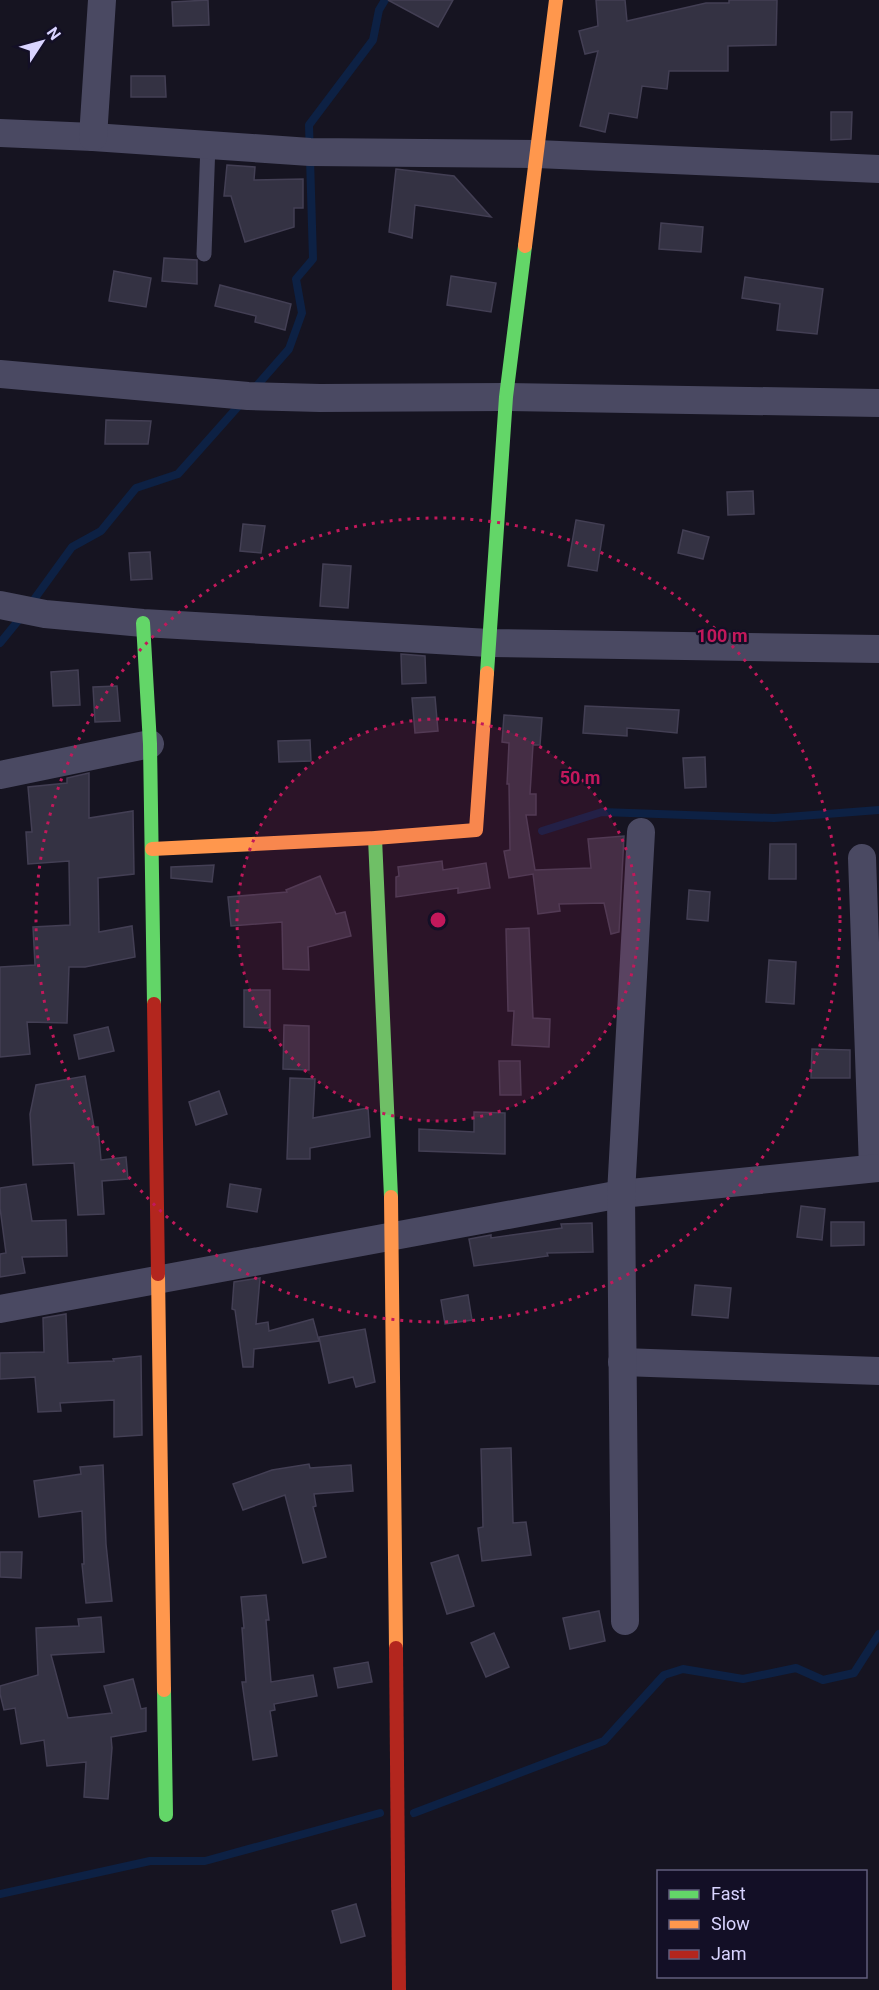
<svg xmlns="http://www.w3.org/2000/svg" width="879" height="1990" font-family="Roboto,sans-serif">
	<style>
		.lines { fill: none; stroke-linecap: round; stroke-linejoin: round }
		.stream { stroke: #0d2144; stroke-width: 8 }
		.building { fill: #343243; stroke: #433f54; stroke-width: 1.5 }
		.lane { stroke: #4a4962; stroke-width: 15 }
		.street { stroke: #4a4962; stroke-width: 28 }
		.fast { stroke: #63d668; stroke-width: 14 }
		.slow { stroke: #ff974d; stroke-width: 14 }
		.jam { stroke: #b3261e; stroke-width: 14 }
		.ring { fill: none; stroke: #c2185b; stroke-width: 3; stroke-dasharray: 3 6 }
		.centre { fill: #c2185b; stroke: #130f26; stroke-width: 3 }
		.ring-label { font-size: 18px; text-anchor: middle; font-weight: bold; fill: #c2185b; stroke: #130f26; stroke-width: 4.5; stroke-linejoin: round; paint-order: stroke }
	</style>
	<rect width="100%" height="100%" fill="#161421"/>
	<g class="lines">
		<g class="stream">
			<path d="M253,390l36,-41 13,-36 -6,-34 17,-20 -4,-134 64,-85 6,-30 6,-10"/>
			<path d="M30,605l42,-58 29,-16 35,-43 42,-14 65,-73"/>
			<path d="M0,643l22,-27"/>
			<path d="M542,831l60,-19 172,6 105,-8"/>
			<path d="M414,1813l190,-72 60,-66 19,-6 60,10 53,-11 27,12 31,-7 25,-39"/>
			<path d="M0,1894l150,-33h55l175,-48"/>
		</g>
	</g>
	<g class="building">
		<path d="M208,0l1,25 -36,1 -1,-24z"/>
		<path d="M388,0h65l-15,27z"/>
		<path d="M596,0h29l2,21 79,-18h23v-3h48l-1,45 -48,1v25h-59l-2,18 -25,-3 -5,32 -28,-5 -4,19 -25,-6 18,-75 -13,3 -6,-23 19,-5z"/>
		<path d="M131,76h34l1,21h-35z"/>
		<path d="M831,112h21l-1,27 -20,1z"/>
		<path d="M227,165l28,2 -1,13 49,-1v29h-9v19l-49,15 -14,-46h-7z"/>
		<path d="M396,169l58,7 37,41 -76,-12 -3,33 -23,-6z"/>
		<path d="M661,223l42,4 -2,25 -42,-3z"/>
		<path d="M164,258l33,2v24l-35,-3z"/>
		<path d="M114,271l37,7 -5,29 -37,-6z"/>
		<path d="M451,276l45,7 -5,29 -44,-7z"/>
		<path d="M745,277l78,12 -6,45 -40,-4 3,-26 -38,-6z"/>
		<path d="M220,285l71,19 -6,26 -30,-8 1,-6 -41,-10z"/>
		<path d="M106,420l45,1 -3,23h-43z"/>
		<path d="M753,491l1,23 -26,1 -1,-23z"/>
		<path d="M576,520l28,5 -7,46 -29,-5z"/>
		<path d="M243,524l22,2 -4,27 -21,-2z"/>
		<path d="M683,530l26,7 -6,22 -25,-6z"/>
		<path d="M150,552l2,27 -21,1 -2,-27z"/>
		<path d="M323,564l28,2 -3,42 -28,-2z"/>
		<path d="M401,654l24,2 1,27 -24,1z"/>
		<path d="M78,670l2,35 -27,1 -2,-34z"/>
		<path d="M117,686l3,35 -25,1 -2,-35z"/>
		<path d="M435,697l3,34 -23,2 -3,-35z"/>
		<path d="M585,706l94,4 -2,23 -50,-5v8l-44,-3z"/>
		<path d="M504,715l38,3 -2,27h-7l-3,49h6v21h-10l9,55 56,-2 -3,-29 36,-3 -5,96 -8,2 -7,-31 -45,1 1,7 -22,3 -5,-40 -24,4 -5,-27 6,-1 -1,-66h-2l2,-41 -7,-1z"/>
		<path d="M310,740l1,21 -32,1 -1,-21z"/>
		<path d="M705,757l1,30 -21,1 -2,-30z"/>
		<path d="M89,773v45l44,-7 1,63 -36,4 1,54 33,-6 3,31 -50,10h-16l-2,56 -40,-1 3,32 -30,3v-90l35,-2 -2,-38 37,-2 -1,-64 -41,3 -2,-32h6l-4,-45 39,-4v-5z"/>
		<path d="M770,844h26v35h-27z"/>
		<path d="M442,861l1,9 43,-7 4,25 -32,5v-5l-62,9v-20l3,-1 -1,-9z"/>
		<path d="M214,865l-2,17 -41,-4v-11z"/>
		<path d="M320,876l16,38 9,-2 6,24 -43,11 1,23 -26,-1 -1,-47 -51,4 -3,-29 59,-5 -1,-2z"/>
		<path d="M689,890l21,2 -2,29 -21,-2z"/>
		<path d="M529,928l4,90 17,1 -1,28 -37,-2 2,-34h-6l-2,-82z"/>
		<path d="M769,960l27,2 -2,42 -28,-2z"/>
		<path d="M244,990h26v38l-26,-1z"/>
		<path d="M284,1025l25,1v44l-26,-1z"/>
		<path d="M108,1027l6,24 -35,8 -5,-24z"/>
		<path d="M812,1049l38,1v28h-39z"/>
		<path d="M499,1061h21l1,34h-21z"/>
		<path d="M85,1076l9,51h4l3,33 25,-3 2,22 -26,2 2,33 -26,1 -4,-52 -41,2 -3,-51 6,-29z"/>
		<path d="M290,1078l25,1 -2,39 55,-10 2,29 -60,11v11h-23z"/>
		<path d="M219,1091l8,23 -31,11 -7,-23z"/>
		<path d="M474,1112l31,1v41l-86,-3v-22l55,3z"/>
		<path d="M26,1184l6,37 34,-1 1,36 -45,1 3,16 -25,4v-23l6,-1 -6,-45v-20z"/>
		<path d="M230,1184l31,5 -4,23 -30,-5z"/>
		<path d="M801,1206l24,3 -3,31 -25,-3z"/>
		<path d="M831,1222h33v23l-33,1z"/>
		<path d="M592,1223l1,29 -46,1 1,3 -74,10 -5,-27 22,-4v3l71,-10 -1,-4z"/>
		<path d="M260,1278l-4,46 12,-2 1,9 44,-12 6,22 -65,8 -1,18h-10l-8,-57 -3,-1 2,-27z"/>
		<path d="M695,1285l36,3 -3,30 -36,-3z"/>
		<path d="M468,1295l4,25 -27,4 -4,-24z"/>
		<path d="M66,1314l2,49 46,-2 -1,-2 28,-3 1,79 -28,2v-37l-54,3 1,8 -23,1 -3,-35 -35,2v-26l44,-1 -1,-34z"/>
		<path d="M365,1329l10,53 -19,5 -3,-10 -24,6 -10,-46z"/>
		<path d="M511,1448l2,75 13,-1 5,33 -49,6 -4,-33 5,-1 -2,-78z"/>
		<path d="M309,1464l1,4 41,-3 2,26 -39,3 2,12 -3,1 13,50 -23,6 -18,-68 -42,15 -10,-26 39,-14z"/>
		<path d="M103,1465l3,79 6,57 -26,2 -4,-39h2l-2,-53 -43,6 -5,-36 47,-7 -1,-7z"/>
		<path d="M0,1552h22l-1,26 -21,-1z"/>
		<path d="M458,1555l16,51 -27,8 -16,-51z"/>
		<path d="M266,1595l3,25h-3l5,62 42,-7 4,21 -43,8 1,6 -5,1 7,45 -24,4 -11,-78h4l-4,-54h2l-3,-31z"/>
		<path d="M599,1611l6,30 -35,8 -7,-31z"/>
		<path d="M101,1617l3,35 -53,3 17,63 44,-5 -8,-27 29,-7 8,30 5,-1v23l-35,6 1,11 -4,51 -24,-2 2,-35 -39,4 -3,-26 -23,4 -6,-36 -11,2 -4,-16v-8l38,-11 -2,-47 43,-2 -1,-7z"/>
		<path d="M494,1633l15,34 -23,10 -15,-34z"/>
		<path d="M368,1662l4,20 -34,6 -4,-20z"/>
		<path d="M356,1904l9,32 -24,7 -9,-32z"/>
	</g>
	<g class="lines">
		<path class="lane" d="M204,254l4,-110"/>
		<g class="street">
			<path d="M0,133l93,4 217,15 227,2 342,15"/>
			<path d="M93,137l9,-137"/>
			<path d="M0,374l248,22 72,2 186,-1 373,6"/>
			<path d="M0,605l45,9 98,9 346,20 390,6"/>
			<path d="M0,775l150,-31"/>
			<path d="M862,858l11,310"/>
			<path d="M0,1309l621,-115 258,-26"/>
			<path d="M622,1362l257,9"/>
			<path d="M625,1621l-4,-427 20,-362"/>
		</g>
		<g class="fast">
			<path d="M143,623l7,121 4,260"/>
			<path d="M487,673l19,-276 19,-151"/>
			<path d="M375,838l16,359"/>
			<path d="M164,1690l2,125"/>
		</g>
		<g class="slow">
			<path d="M525,246l31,-246"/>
			<path d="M152,849l223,-11 101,-8 11,-157"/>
			<path d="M391,1197l5,451"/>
			<path d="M158,1274l6,416"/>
		</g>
		<g class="jam">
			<path d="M154,1004l4,270"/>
			<path d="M396,1648l3,342"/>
		</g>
	</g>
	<circle cx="438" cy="920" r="201" fill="#c2185b" fill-opacity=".12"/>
	<g class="ring">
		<circle cx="438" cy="920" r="201"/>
		<circle cx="438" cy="920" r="402"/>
	</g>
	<circle cx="438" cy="920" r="9" class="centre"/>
	<g class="ring-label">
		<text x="722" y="642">100 m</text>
		<text x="580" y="784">50 m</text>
	</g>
	<rect x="657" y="1870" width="210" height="108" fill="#130f26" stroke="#625e7d" stroke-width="1.5"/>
	<rect x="669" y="1890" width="30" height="9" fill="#63d668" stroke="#625e7d" stroke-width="1.5"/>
	<text x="711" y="1900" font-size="18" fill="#d9d4ff">Fast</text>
	<rect x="669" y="1920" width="30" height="9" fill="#ff974d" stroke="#625e7d" stroke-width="1.5"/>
	<text x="711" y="1930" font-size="18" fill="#d9d4ff">Slow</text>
	<rect x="669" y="1950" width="30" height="9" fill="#b3261e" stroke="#625e7d" stroke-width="1.5"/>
	<text x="711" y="1960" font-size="18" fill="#d9d4ff">Jam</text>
	<g transform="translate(42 42) rotate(54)" stroke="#130f26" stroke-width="4.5" paint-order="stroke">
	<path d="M0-4.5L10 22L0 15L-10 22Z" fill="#d9d4ff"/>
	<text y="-9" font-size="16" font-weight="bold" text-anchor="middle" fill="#d9d4ff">N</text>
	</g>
</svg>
